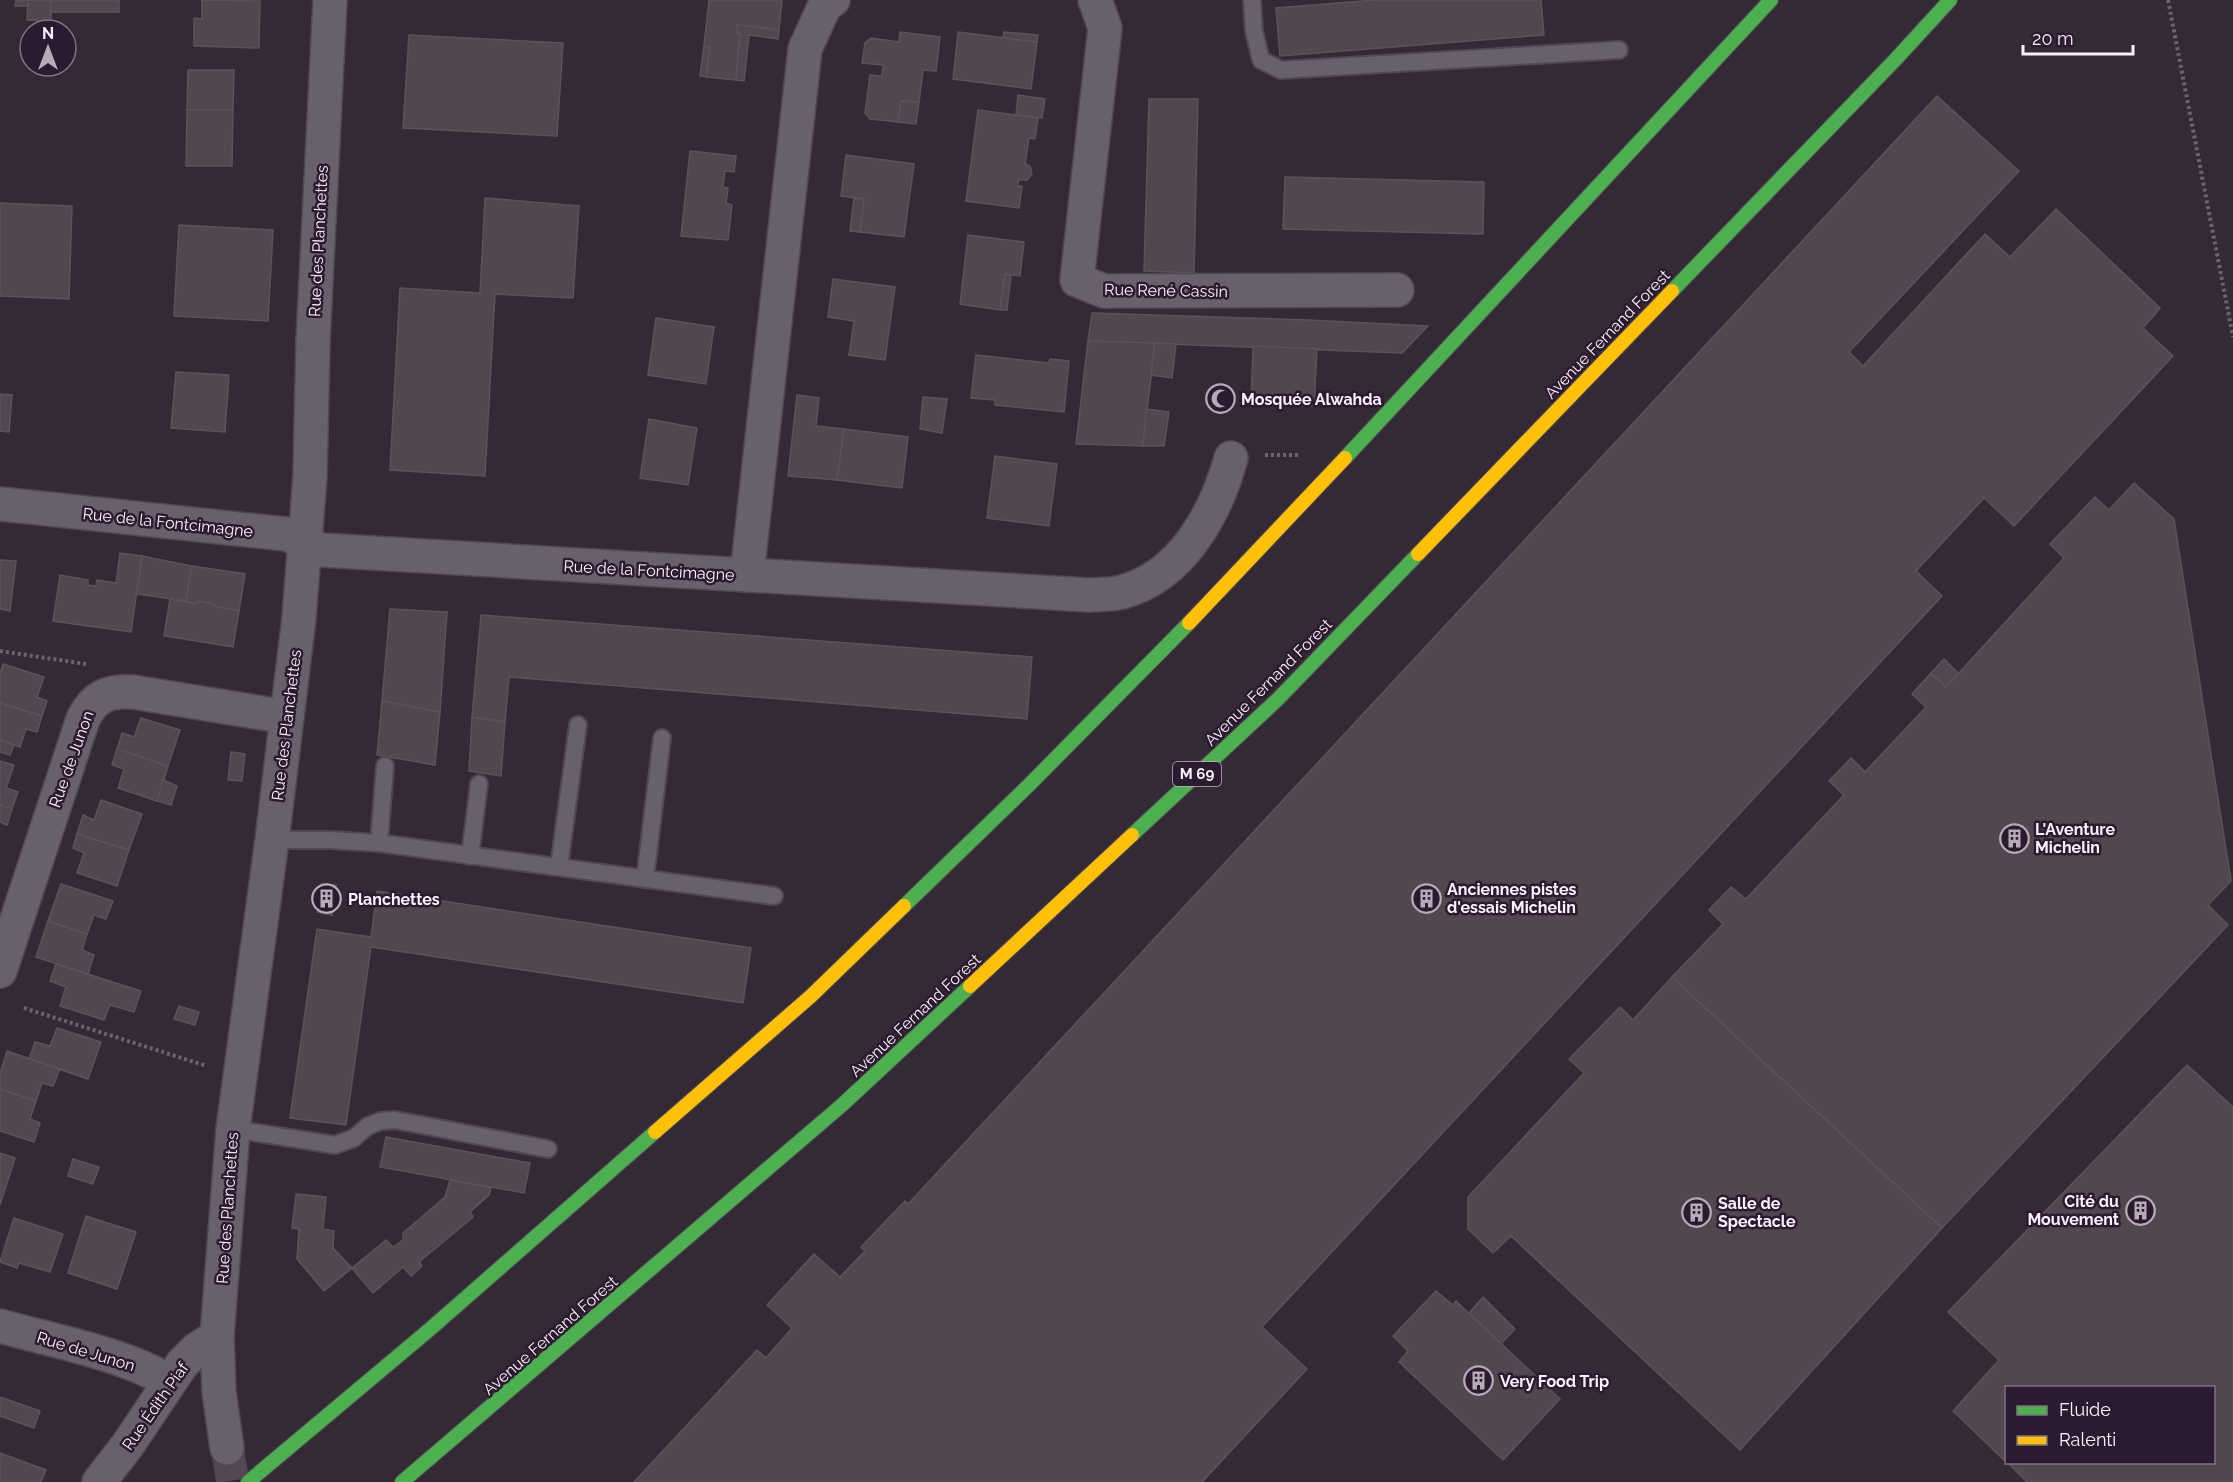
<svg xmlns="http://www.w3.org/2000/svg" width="2233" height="1482" font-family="Raleway,sans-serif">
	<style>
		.building { fill: #52464f; stroke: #5d525a; stroke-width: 1.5 }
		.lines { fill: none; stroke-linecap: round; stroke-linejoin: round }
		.street-tunnel { stroke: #524853; stroke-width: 33; stroke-dasharray: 33 16; stroke-linecap: butt }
		.lane-casing { stroke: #504852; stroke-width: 20 }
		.street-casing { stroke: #504852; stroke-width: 36 }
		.fast-casing { stroke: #504852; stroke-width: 16 }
		.slow-casing { stroke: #504852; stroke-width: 16 }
		.path { stroke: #6b646c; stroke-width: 4; stroke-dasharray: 3 3; stroke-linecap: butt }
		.lane { stroke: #68606a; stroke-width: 16 }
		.street { stroke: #68606a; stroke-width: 33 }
		.fast { stroke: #4caf50; stroke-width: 14 }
		.slow { stroke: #ffc107; stroke-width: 14 }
		.labels { text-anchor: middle; stroke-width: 5; stroke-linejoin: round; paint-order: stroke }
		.shield { fill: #2c1b30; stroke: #beb0c0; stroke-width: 1.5 }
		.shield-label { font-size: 15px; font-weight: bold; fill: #fcf0fe }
		.street-label { font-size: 16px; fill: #fcf0fe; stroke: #2c1b30 }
		.poi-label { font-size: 16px; font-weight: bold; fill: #fcf0fe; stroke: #2c1b30; text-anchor: start }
	</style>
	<rect width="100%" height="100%" fill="#342a35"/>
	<g class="building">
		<path d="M16,0h12v6h-13z"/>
		<path d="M28,0h23v21l-24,-1z"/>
		<rect x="51" y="0" width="68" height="12"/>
		<path d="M202,0l58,1 -1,47 -65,-2v-28l8,1z"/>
		<path d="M709,0h73l-3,30 -42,-5v8h3l-4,47 -30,-3 4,-30 -6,-1z"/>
		<path d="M1375,0h166l3,35 -264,21 -4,-48z"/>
		<path d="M737,25l42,5 -1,9 -29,-4 -5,46 -8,-1 4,-47h-3z"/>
		<path d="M900,32l40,5 -4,34 -13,-1 -4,32 -18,-1 -3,21 -28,-3 -5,-6 5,-38 12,1 1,-11 -21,-2 3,-20 6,-5 28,4z"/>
		<path d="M958,32l79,10 -6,47 -78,-10z"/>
		<path d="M1004,32l34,3 -1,7 -34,-4z"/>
		<path d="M409,35l154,8 -6,93 -154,-8z"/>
		<path d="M704,46l6,1 -4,30 -6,-1z"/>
		<path d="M188,70h46l-1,40h-46z"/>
		<path d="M1018,95l27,4 -3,19 -26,-3z"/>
		<path d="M1937,96l82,75 -170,181 14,14 122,-132 25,23 46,-48 104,99 -17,20 30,28 -159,170 -30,-28 -68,73 26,25 -680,731 45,42 -105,113h-568l123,-132 9,8 26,-30 -25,-23 47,-51 26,23 25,-26 -4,-4 44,-46 3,3z"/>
		<path d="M1149,99h49l-4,174 -50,-2z"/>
		<path d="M901,101l18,1 -3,22 -18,-2z"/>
		<path d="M187,110h46l-1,56h-46z"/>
		<path d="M978,110l60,8 -3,21 -6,-1 -4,26 5,2 2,8 -5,6h-9v6h4l-3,22 -53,-7z"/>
		<path d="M690,151l46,5 -2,16 -9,-1 -2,16 5,1 -2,15 6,2 -4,35 -47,-4z"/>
		<path d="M846,155l68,9 -10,73 -44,-5 4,-33 -23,-3z"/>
		<path d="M1285,177l199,5 -1,52 -200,-5z"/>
		<path d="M485,198l94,8 -6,92 -78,-4 -10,182 -95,-6 10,-182 80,5z"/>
		<path d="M854,198l10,1 -4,33 -10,-1z"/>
		<path d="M0,203l72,3 -3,93 -69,-3z"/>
		<path d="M179,225l94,5 -5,91 -94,-5z"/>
		<path d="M968,235l56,7 -4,34 -15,-2 -5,36 -40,-6z"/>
		<path d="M1005,274l6,1 -4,35h-7z"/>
		<path d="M833,279l62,8 -10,73 -36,-5 5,-34 -26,-4z"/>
		<path d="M1092,313l216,7 120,6 -26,27 -314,-12z"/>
		<path d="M656,318l58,9 -8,57 -58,-9z"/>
		<path d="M1088,341l67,2 -12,103 -67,-2z"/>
		<path d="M1155,343l21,1 -4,34 -21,-3z"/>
		<path d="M1253,346l64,3 -3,57 -63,-2z"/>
		<path d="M976,355l73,8 1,-4 19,2 -5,51 -69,-7v-5l-24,-2z"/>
		<path d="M176,372l53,3 -4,57 -54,-4z"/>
		<path d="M0,394l12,1 -3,37 -9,-1z"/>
		<path d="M797,395l22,3 -3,28 28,3 -7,51 -49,-4z"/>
		<path d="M923,397l24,2 -5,34 -22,-4z"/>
		<path d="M1146,409l23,3 -5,34h-21z"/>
		<path d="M649,419l48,9 -9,57 -48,-7z"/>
		<path d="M844,429l64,8 -6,51 -65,-8z"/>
		<path d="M995,456l62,8 -8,62 -62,-8z"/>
		<path d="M2134,483l40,36 57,362 -23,24 20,20 -286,303 -270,-251 51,-53 -14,-14 22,-23 15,12 98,-104 -15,-14 22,-23 14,14 61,-65 -14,-13 19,-21 15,14 118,-129 -14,-14 45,-47 14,13z"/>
		<path d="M120,553l22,3 -11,76 -78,-11 7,-46 28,5v5l8,1 1,-6 19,3z"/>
		<path d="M142,556l50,10 -6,35 -49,-7z"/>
		<path d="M0,560l16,1 -6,50 -10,-2z"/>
		<path d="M192,566l53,8 -6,37 -26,-5v-2l-15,-3 -1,3 -11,-3z"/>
		<path d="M170,599l27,5 1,-3 15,3v2l26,5 -6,36 -69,-11z"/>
		<path d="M390,609l57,3 -7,100 -58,-11z"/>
		<path d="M481,615l551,42 -5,62 -518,-42 -4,45 -33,-5z"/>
		<path d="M1944,659l14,14 -12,14 -15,-14z"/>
		<path d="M3,664l41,13 -7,20 10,4 -5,15 -42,-13v-29z"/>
		<path d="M382,701l58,11 -5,53 -58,-10z"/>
		<path d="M0,703l42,13 -5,16 -11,-3 -6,18 -20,-7z"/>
		<path d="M472,717l33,5 -4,54 -32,-5z"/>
		<path d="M141,718l39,12 -12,36 -51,-17 5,-16 12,4z"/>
		<path d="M0,740l14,5 -4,10 -10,-3z"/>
		<path d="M117,749l51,17 -11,35 -39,-13 6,-19 -12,-4z"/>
		<path d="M231,752l14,2 -3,27 -14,-1z"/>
		<path d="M0,761l14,4 -8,23 12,4 -6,17 -12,-4z"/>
		<path d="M163,780l14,6 -6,19 -14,-4z"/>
		<path d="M101,800l41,14 -13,36 -52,-16 6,-19 11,5z"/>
		<path d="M0,805l12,4 -5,16 -7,-3z"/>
		<path d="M77,834l52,16 -12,36 -40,-13 7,-20 -11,-5z"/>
		<path d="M61,884l52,17 -7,18 -12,-4 -7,19 -39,-13z"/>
		<path d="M321,884l15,1 -4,30 -15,-3z"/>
		<path d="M377,891l374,57 -8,55 -372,-56 -25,178 -56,-7 27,-189 54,8z"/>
		<path d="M48,921l39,13 -5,16 12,5 -6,19 -52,-17z"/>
		<path d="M56,964l85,27 -7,21 -24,-7 -6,15 -44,-14 6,-19 -16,-6z"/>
		<path d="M1672,977l270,251 -202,222 -229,-214 -18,17 -25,-24v-32l116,-124 -15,-14 51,-52 13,13z"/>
		<path d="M179,1006l20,6 -4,13 -21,-6z"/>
		<path d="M57,1028l44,14 -13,37 -59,-20 6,-17 15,4z"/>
		<path d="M7,1051l53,18 -7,17 -11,-3 -6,18 -36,-12v-15z"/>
		<path d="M2187,1065l46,42v375h-206l-20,-20h207v-74h-208v74l-53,-51 46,-51 -51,-48z"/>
		<path d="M0,1089l36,12 -6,18 10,4 -6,19 -34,-11z"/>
		<path d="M386,1137l144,26 -6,30 -144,-26z"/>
		<path d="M0,1153l15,5 -15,47z"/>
		<path d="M73,1159l26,8 -6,17 -25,-8z"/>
		<path d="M450,1180l41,8 -2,7 -19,17 3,5 -54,45 3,4 -11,10 -8,-9 -30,26 -21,-25 34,-28 7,7 10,-7v-7l42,-36z"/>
		<path d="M296,1194l30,3 -3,32 11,2 -1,17 19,20 -28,23 -27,-32 2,-30 -7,-1z"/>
		<path d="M86,1216l50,16 -19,57 -49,-16z"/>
		<path d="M14,1218l49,16 -13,38 -31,-9 -2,5 -17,-6z"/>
		<path d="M1436,1291l17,14 3,-4 104,98 -57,61 -104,-98 9,-11 -15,-15z"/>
		<path d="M1483,1297l32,32 -14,15 -32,-31z"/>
		<path d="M0,1397l40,14 -6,17 -34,-12z"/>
		<path d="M0,1453l46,17 -5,12h-41z"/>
	</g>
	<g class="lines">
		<path class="street-tunnel" d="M227,1448l6,34"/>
		<defs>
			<g id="lane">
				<path d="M1252,0l2,31 7,29 20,10 338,-20"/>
				<path d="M272,840h57l50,3 395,53"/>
				<path d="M379,843l6,-77"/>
				<path d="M470,856l9,-72"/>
				<path d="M559,867l19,-142"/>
				<path d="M645,879l17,-141"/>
				<path d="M233,1129l102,16 19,-7 14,-12 13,-5 14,-1 153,29"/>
			</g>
			<g id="street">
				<path d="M1095,0l10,28 -28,252 27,11 293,-1"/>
				<path d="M0,504l286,30 35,16 768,45c11,-1 23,0 33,-3 60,-16 94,-79 109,-134"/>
				<path d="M747,575l58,-526 20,-44 8,-5"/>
				<path d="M0,971l83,-252c11,-22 25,-29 50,-27l154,25"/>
				<path d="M0,1326c54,15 121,27 169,55"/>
				<path d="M227,1448l-8,-56 -2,-56 16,-207 39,-289 27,-222 11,-142 3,-135 17,-341"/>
				<path d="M99,1482l28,-36 55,-82 15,-15 20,-13"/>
			</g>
			<g id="fast">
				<path d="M1672,291l223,-231 55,-60"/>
				<path d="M1345,458l426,-458"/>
				<path d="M1132,835l146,-136 140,-145"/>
				<path d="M904,906l126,-122 159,-161"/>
				<path d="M248,1482l181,-152 226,-198"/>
				<path d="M402,1482l440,-377 128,-119"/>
			</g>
			<g id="slow">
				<path d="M1418,554l254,-263"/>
				<path d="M1189,623l156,-165"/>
				<path d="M970,986l162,-151"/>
				<path d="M655,1132l156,-136 93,-90"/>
			</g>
		</defs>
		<use href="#lane" class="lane-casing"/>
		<use href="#street" class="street-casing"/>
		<use href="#fast" class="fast-casing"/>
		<use href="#slow" class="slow-casing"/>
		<g class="path">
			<path d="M2168,0l65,337"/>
			<path d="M1265,455h34"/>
			<path d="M0,651l86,13"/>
			<path d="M24,1008l183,58"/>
		</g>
		<use href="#lane" class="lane"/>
		<use href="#street" class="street"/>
		<use href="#fast" class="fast"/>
		<use href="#slow" class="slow"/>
	</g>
	<defs>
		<symbol id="mosque-ring" viewBox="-11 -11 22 22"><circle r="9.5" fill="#2c1b30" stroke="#b6abb8" stroke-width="1.5"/><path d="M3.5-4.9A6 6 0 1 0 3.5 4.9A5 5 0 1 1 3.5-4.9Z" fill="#b6abb8"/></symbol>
		<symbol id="building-ring" viewBox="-11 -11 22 22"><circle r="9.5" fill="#2c1b30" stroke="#b6abb8" stroke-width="1.5"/><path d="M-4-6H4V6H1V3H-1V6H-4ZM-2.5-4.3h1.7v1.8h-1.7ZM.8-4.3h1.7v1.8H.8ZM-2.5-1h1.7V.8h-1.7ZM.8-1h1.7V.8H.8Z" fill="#b6abb8"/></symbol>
	</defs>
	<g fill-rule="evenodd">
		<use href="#mosque-ring" x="1204" y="382" width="33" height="33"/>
		<use href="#building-ring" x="1998" y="822" width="33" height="33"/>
		<use href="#building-ring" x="1410" y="882" width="33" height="33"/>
		<use href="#building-ring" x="310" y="882" width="33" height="33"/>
		<use href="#building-ring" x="2124" y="1194" width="33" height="33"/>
		<use href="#building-ring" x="1680" y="1196" width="33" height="33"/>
		<use href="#building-ring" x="1462" y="1364" width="33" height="33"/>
	</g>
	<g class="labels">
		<rect class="shield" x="1173" y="762" width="48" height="24" rx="4.5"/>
		<g class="shield-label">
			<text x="1197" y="779">M 69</text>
		</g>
		<g class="street-label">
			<text transform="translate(318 241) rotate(-87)" y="6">Rue des Planchettes</text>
			<text transform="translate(1166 290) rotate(1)" y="6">Rue René Cassin</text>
			<text transform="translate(1607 334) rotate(-46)" y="6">Avenue Fernand Forest</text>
			<text transform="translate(168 522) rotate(6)" y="6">Rue de la Fontcimagne</text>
			<text transform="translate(649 570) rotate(3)" y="6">Rue de la Fontcimagne</text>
			<text transform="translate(1268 682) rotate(-45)" y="6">Avenue Fernand Forest</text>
			<text transform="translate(286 725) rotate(-83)" y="6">Rue des Planchettes</text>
			<text transform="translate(71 759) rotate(-70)" y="6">Rue de Junon</text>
			<text transform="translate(915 1015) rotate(-43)" y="6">Avenue Fernand Forest</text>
			<text transform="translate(227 1208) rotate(-86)" y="6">Rue des Planchettes</text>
			<text transform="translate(550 1335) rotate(-41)" y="6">Avenue Fernand Forest</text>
			<text transform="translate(86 1351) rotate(17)" y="6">Rue de Junon</text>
			<text transform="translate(155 1406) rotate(-55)" y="6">Rue Édith Piaf</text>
		</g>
		<g class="poi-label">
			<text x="1241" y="405">Mosquée Alwahda</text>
			<text x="2035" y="835">L'Aventure<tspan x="2035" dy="18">Michelin</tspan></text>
			<text x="1447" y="895">Anciennes pistes<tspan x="1447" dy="18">d'essais Michelin</tspan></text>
			<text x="348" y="905">Planchettes</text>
			<text x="2119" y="1207" text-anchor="end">Cité du<tspan x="2119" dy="18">Mouvement</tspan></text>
			<text x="1718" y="1209">Salle de<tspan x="1718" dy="18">Spectacle</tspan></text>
			<text x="1500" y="1387">Very Food Trip</text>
		</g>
	</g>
	<rect x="2005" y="1386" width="210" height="78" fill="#2c1b30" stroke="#7f7082" stroke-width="1.5"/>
	<rect x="2017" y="1406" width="30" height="9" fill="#4caf50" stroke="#7f7082" stroke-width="1.5"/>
	<text x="2059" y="1416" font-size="18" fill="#fcf0fe">Fluide</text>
	<rect x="2017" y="1436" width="30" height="9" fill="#ffc107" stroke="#7f7082" stroke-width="1.5"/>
	<text x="2059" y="1446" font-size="18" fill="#fcf0fe">Ralenti</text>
	<g transform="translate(48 48)"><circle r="28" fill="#2c1b30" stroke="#7f7082" stroke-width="1.5"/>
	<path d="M0-4.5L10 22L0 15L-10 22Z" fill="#b6abb8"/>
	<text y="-9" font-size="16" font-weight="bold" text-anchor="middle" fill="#fcf0fe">N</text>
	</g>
	<path d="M2023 45v9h110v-9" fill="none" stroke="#fcf0fe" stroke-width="3"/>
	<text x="2032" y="45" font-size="18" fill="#fcf0fe" stroke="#2c1b30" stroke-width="4.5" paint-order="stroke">20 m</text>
</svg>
